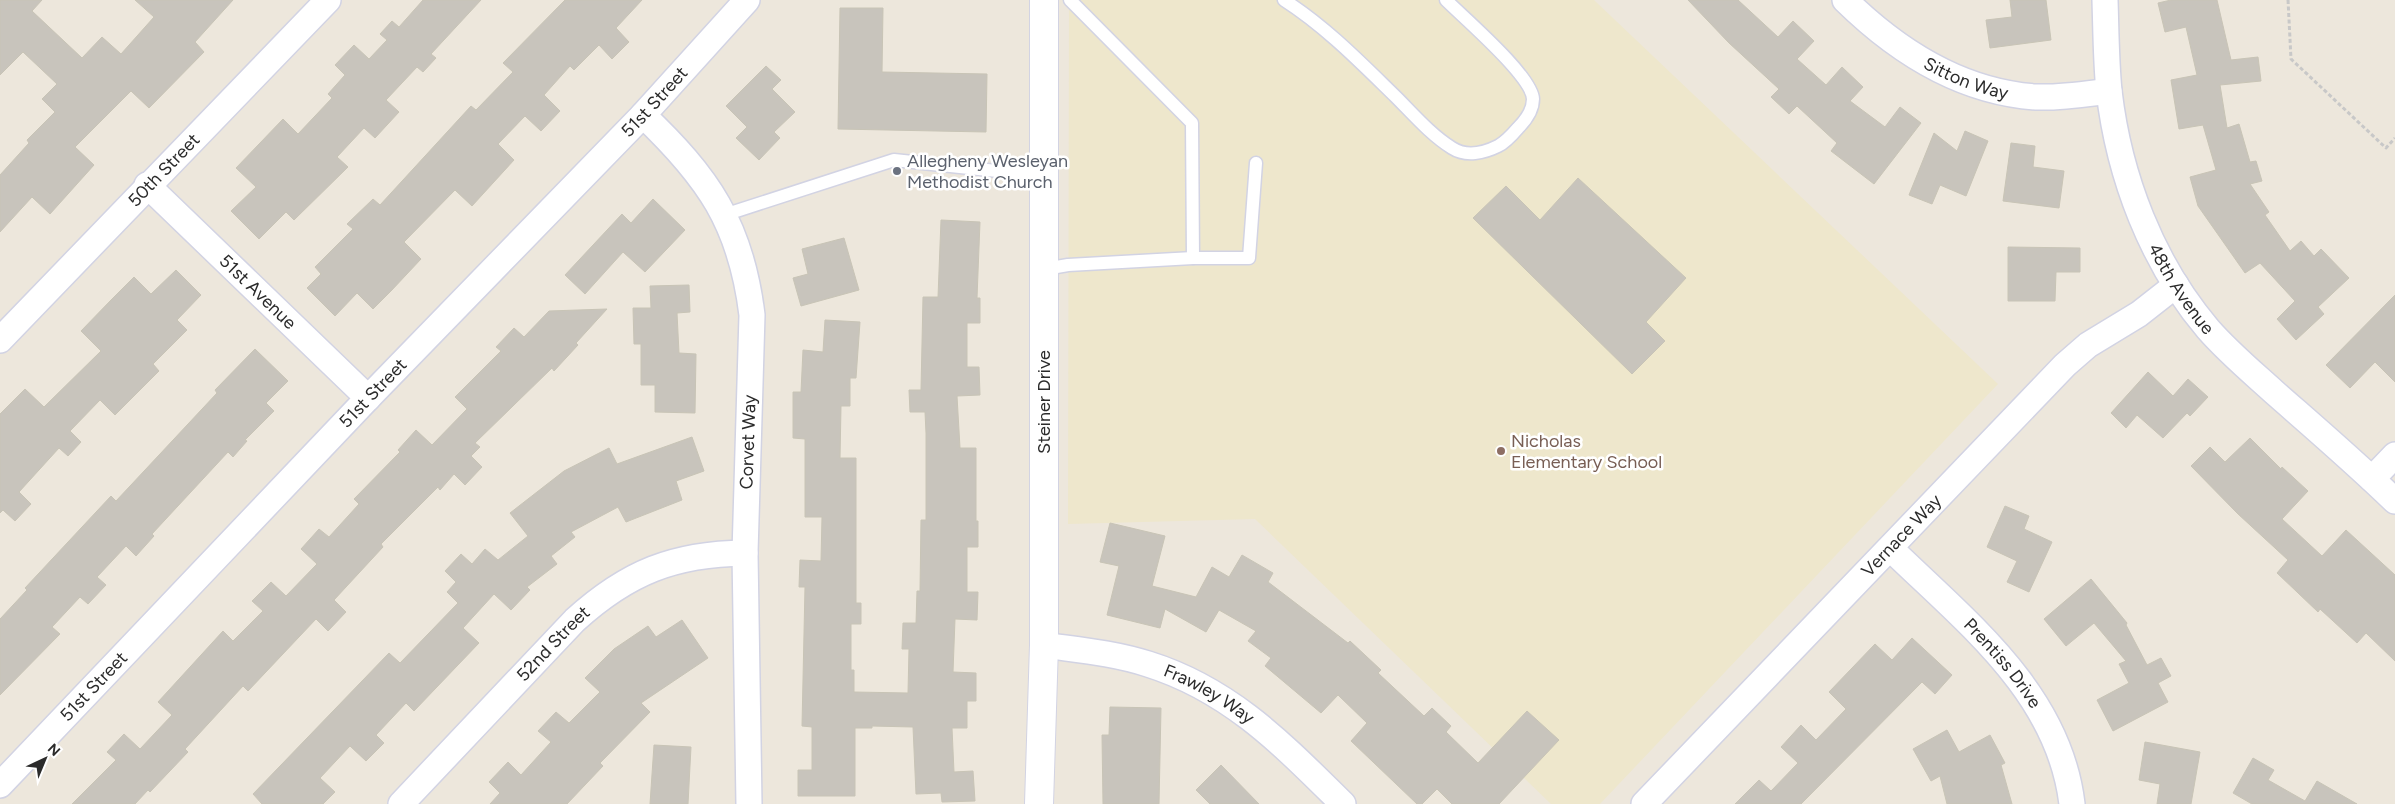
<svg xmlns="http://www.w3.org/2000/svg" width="2395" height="804" font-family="Figtree,sans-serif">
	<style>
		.education { fill: #eee7cc }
		.building { fill: #c8c4bc; stroke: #c8c4b6 }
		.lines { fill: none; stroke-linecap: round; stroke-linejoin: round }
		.service-casing { stroke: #d2d3e3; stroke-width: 15 }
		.minor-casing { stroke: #d2d3e3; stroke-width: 28 }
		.tertiary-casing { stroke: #d2d3e3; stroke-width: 30 }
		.path { stroke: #c8c8c8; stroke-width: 3; stroke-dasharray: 4 2.5; stroke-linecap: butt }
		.service { stroke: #fff; stroke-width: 12 }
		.minor { stroke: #fff; stroke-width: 25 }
		.tertiary { stroke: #fff; stroke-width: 28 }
		.worship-dot { fill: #6b7280; stroke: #fff; stroke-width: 2 }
		.education-dot { fill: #8d6e63; stroke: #fff; stroke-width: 2 }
		.labels { text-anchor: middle; stroke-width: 5; stroke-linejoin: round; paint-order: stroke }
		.street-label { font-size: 18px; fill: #2b2b2b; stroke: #fff }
		.worship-label { font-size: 18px; fill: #5b616d; stroke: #fff; text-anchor: start }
		.education-label { font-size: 18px; fill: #785e54; stroke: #fff; text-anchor: start }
	</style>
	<rect width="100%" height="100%" fill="#ede7dc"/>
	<path class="education" d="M1069,0h525l404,384 -398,420h-49l-296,-285 -187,5z"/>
	<g class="building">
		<path d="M0,0h42l-10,11 50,47 20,-21 19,17 33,-37 -19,-17h98l-38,42 9,10 -55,56 -18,-17 -56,56 19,18 -44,49 -18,-17 -32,35v-57l29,-32 -2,-3 28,-28 -13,-13 15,-15 -34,-32 -23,23z"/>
		<path d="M423,0h58l-50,54 5,4 -13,14 -6,-5 -31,33 13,12 -24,26 -11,-10 -27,29 11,10 -54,53 -8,-8 -27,27 -28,-28 25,-24 -20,-19 47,-49 15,15 34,-36 -4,-4 17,-19 -10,-10 19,-20 15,14 18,-19 -7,-6 12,-13 7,6z"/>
		<path d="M565,0h77l-26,28 13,14 -17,17 -13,-14 -25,25 -4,-4 -26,29 16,16 -19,20 -16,-15 -27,28 16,16 -42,46 -17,-16 -51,52 17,17 -30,32 -18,18 -16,-16 -22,23 -28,-28 14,-14 -6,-7 38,-38 -6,-5 26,-25 7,6 91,-99 5,4 37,-38 -10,-9z"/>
		<path d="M1688,0h50l40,37 15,-16 21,20 -17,18 29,26 16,-18 21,20 -13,14 35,26 15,-20 21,16 -47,61 -43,-33 6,-8 -40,-37 -8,8 -18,-17 8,-8 -50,-46z"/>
		<path d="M2010,0h36l5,40 -61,8 -4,-28 26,-3z"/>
		<path d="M2171,0h46l14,60 27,-3 3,24 -41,4 7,43 12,-4 11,38 6,-1 6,20 -12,3 19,28 -4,3 25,36 11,-10 13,15 7,-7 28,29 -31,29 6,7 -28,26 -19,-21 18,-18 -35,-38 -15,10 -47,-67 -8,-29 26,-7 -13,-45 -24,4 -8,-49 26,-5 -11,-48 -21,5 -7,-29z"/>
		<path d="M840,8h43l-1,64 105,2 -1,58 -148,-3z"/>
		<path d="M766,66l15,14 -9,9 23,23 -21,20 6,6 -21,22 -23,-22 11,-11 -21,-21z"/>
		<path d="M1965,131l23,10 -22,55 -26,-11 -8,19 -23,-9 25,-62 23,18z"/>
		<path d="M2011,143l24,3 -2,21 31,4 -5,37 -56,-7z"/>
		<path d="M1578,178l108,100 -40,44 19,19 -33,33 -159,-156 33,-32 34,34z"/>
		<path d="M653,199l32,31 -40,42 -22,-20 -38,42 -20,-19 57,-61 9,9z"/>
		<path d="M941,220l39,2 -3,76h3v25h-13v44h12l1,28 -23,1 3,52h16v73h2v26h-11v45h11l-1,28 -22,-1 -2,53 23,1v28h-9v27h-15l2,44 19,-1 2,30 -33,1 -1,-9 -25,1 -3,-67 -41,-1v2h-17v68h-57v-26h14v-43l-10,-1 3,-139h-6l1,-27 21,1 1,-44h-17v-78l-12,-1v-46h8l2,-42 20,2 2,-32 35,2 -4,56h-6v28h-9l-1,52h16v145h5v21h-10v46h3v22l54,1 1,-44h-7l1,-26h13l1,-32h3l1,-71h5v-87l-1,-21h-15l-1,-22h12l2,-93h15z"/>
		<path d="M844,238l15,52 -58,16 -8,-28 15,-4 -6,-25z"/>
		<path d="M2008,247l72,1v24h-24l-1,29h-47z"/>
		<path d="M176,270l25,25 -24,25 10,10 -34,34 6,7 -44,44 -15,-15 -30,31 11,11 -13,14 -9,-8 -40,44 12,12 -16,17 -12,-11 -3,3v-99l25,-25 19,18 57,-56 -20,-20 31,-32 22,-22 17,17z"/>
		<path d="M689,285l1,27 -13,1 2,40 17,1 -1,59 -40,-1v-27h-14v-41h-7l-1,-36h18l-1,-22z"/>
		<path d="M2395,295v87l-20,-20 -25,26 -24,-23z"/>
		<path d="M607,309l-31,34 2,2 -24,26 -2,-3 -77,75 5,4 -9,9 11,11 -17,18 -11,-11 -14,16 -2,-3 -57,57 2,3 -49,53 12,12 -18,19 -12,-12 -68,72 -5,-5 -58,63 3,3 -38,40 -2,-2 -13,14h-63l44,-44 -9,-8 17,-18 16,15 32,-34 -14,-13 65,-71 10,10 30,-30 -11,-10 19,-19 15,14 31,-32 -16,-15 18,-20 10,8 30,-33 -5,-5 46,-47 -2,-2 18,-20 16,15 35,-36 -12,-12 46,-46 -5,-4 18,-19 10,9 25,-26z"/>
		<path d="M255,349l33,32 -22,22 8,8 -29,29 2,1 -14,16 -5,-5 -76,82 2,2 -18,20 -10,-10 -29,31 9,8 -18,19 -8,-7 -28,30 8,7 -60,61v-76l27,-29 -2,-2 86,-92 5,5 101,-108 -2,-3z"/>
		<path d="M2148,372l25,24 15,-17 20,18 -18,19 -3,-3 -24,25 -26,-23 -11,13 -15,-15z"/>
		<path d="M692,437l12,34 -28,10 6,19 -56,22 -8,-15 -47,25 4,5 -24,19 6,8 -30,23 3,3 -19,20 -17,-16 -31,34 16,15 -65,68 -8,-8 -30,32 8,8 -18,18 -16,-15 -30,32 15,14 -12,12h-61l-9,-10 136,-141 11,10 58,-60 -11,-11 9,-10 -11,-11 16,-17 11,10 13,-15 13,11 30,-24 -18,-23 54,-42 45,-23 8,16z"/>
		<path d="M2250,438l31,31 1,-2 26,24 -26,28 40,37 24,-26 49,45v86l-29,-28 -9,10 -37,-34 -2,3 -41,-39 11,-13 -50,-46 -47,-48 19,-19 15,15z"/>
		<path d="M2005,506l24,10 -5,13 28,13 -23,50 -22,-10 10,-21 -30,-14z"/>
		<path d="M1110,523l55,13 -13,50 44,11 16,-30 17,10 13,-22 31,18 -5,9 80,61 2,-2 31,29 -3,3 46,43 8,-8 19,18 -5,6 32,31 49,-52 32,29 -60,64h-47l-15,-15 -15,15h-5l-66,-63 16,-18 -29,-28 -17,18 -56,-47 6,-8 -23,-17 8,-10 -37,-21 -13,22 -41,-23 -5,19 -53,-13 12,-49 -19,-4z"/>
		<path d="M2091,579l36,44 -1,2 21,40 14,-7 10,18 -13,7 10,19 -55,29 -16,-31 32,-17 -10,-19 7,-3 -32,-38 -28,23 -22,-27z"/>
		<path d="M682,620l26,38 -67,45 9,9 -50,51 3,3 -36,38h-77l10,-11 -11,-11 19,-20 13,13 30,-33 -13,-11 18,-19 13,11 31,-31 -15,-14 29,-29 34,-23 8,11z"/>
		<path d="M1912,638l40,37 -17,19 -13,-12 -121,122h-66l24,-24 12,11 27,-28 -17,-16 20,-22 15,15 30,-31 -17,-17 46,-48 17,16z"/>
		<path d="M1110,707l51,1 -2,96h-56l-1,-69h7z"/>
		<path d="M1947,730l12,22 31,-17 15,28 -4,2 11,39h-65l-7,-28 -9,5 -18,-32z"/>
		<path d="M2145,742l55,10 -9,52h-34l3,-20 -21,-4z"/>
		<path d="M654,745l37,2 -3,57h-38z"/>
		<path d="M2253,758l21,12 -6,10 37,21 12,-20 40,23h-105l-19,-11z"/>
		<path d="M1221,765l38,39h-49l-14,-14z"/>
	</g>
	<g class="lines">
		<defs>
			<g id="service">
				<path d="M1070,0l122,123 1,135"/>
				<path d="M1284,0c42,27 76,62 112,97 17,17 35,38 56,51 14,9 32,5 46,-2 8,-4 14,-11 20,-18 8,-8 15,-17 15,-29 -1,-23 -69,-81 -87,-99"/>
				<path d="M724,215l170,-55 149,16"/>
				<path d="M1045,269l23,-4 125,-7h56l7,-95"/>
			</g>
			<g id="minor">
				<path id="s1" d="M1845,0c52,51 117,92 191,97 25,1 49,-3 73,-6"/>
				<path id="s2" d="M2105,0c1,30 1,61 4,91 10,86 43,172 99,238 20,23 44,43 66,63 41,36 82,71 121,109"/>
				<path d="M643,115c65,62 98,109 109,200l-7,238 4,251"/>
				<path id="s3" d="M147,185l221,213"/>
				<path id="s4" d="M0,340l328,-340"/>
				<path d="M2372,479l23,-24"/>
				<path id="s5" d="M1891,549c75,73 168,144 181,255"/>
				<path id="s6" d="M1044,645c35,5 70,8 104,19 83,26 135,81 195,140"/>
				<path id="s7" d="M0,785l368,-387 275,-283 104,-115"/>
				<path id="s8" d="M401,804l174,-184c53,-48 99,-66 170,-67"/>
				<path id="s9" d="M1644,804l421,-439 23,-20 51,-31 37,-29"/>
			</g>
			<path id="tertiary" d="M1039,804l5,-159v-645"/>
		</defs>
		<use href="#service" class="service-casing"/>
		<use href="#minor" class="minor-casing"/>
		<use href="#tertiary" class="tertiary-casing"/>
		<path class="path" d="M2288,0l3,59 95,89 9,-10"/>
		<use href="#service" class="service"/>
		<use href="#minor" class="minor"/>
		<use href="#tertiary" class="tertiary"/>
	</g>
	<circle class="worship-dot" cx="897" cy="171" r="5"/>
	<circle class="education-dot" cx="1501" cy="451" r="5"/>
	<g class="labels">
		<g class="street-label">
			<text dy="6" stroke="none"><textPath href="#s1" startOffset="146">Sitton Way</textPath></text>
			<text dy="6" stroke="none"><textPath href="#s7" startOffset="946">51st Street</textPath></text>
			<text dy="6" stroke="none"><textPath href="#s4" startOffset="236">50th Street</textPath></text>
			<text dy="6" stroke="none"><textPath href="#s2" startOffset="304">48th Avenue</textPath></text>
			<text dy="6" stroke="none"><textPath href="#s3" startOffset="154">51st Avenue</textPath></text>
			<text dy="6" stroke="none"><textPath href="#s7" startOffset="541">51st Street</textPath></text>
			<text transform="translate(1044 402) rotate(-90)" y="6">Steiner Drive</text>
			<text transform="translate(748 442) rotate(-88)" y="6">Corvet Way</text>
			<text dy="6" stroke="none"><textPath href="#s9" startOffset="372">Vernace Way</textPath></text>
			<text dy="6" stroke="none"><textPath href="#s8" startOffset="221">52nd Street</textPath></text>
			<text dy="6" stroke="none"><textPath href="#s5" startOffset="160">Prentiss Drive</textPath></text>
			<text dy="6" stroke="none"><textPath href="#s7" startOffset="136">51st Street</textPath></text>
			<text dy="6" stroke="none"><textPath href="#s6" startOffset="174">Frawley Way</textPath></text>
		</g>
		<g class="worship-label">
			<text x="907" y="167">Allegheny Wesleyan<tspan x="907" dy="21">Methodist Church</tspan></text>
		</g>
		<g class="education-label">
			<text x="1511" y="447">Nicholas<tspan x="1511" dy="21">Elementary School</tspan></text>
		</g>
	</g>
	<g transform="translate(45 759) rotate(44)" stroke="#ffffff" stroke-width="4" paint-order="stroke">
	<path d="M0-4L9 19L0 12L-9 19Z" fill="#2b2b2b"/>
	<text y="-8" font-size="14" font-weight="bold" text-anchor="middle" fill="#2b2b2b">N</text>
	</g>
</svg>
